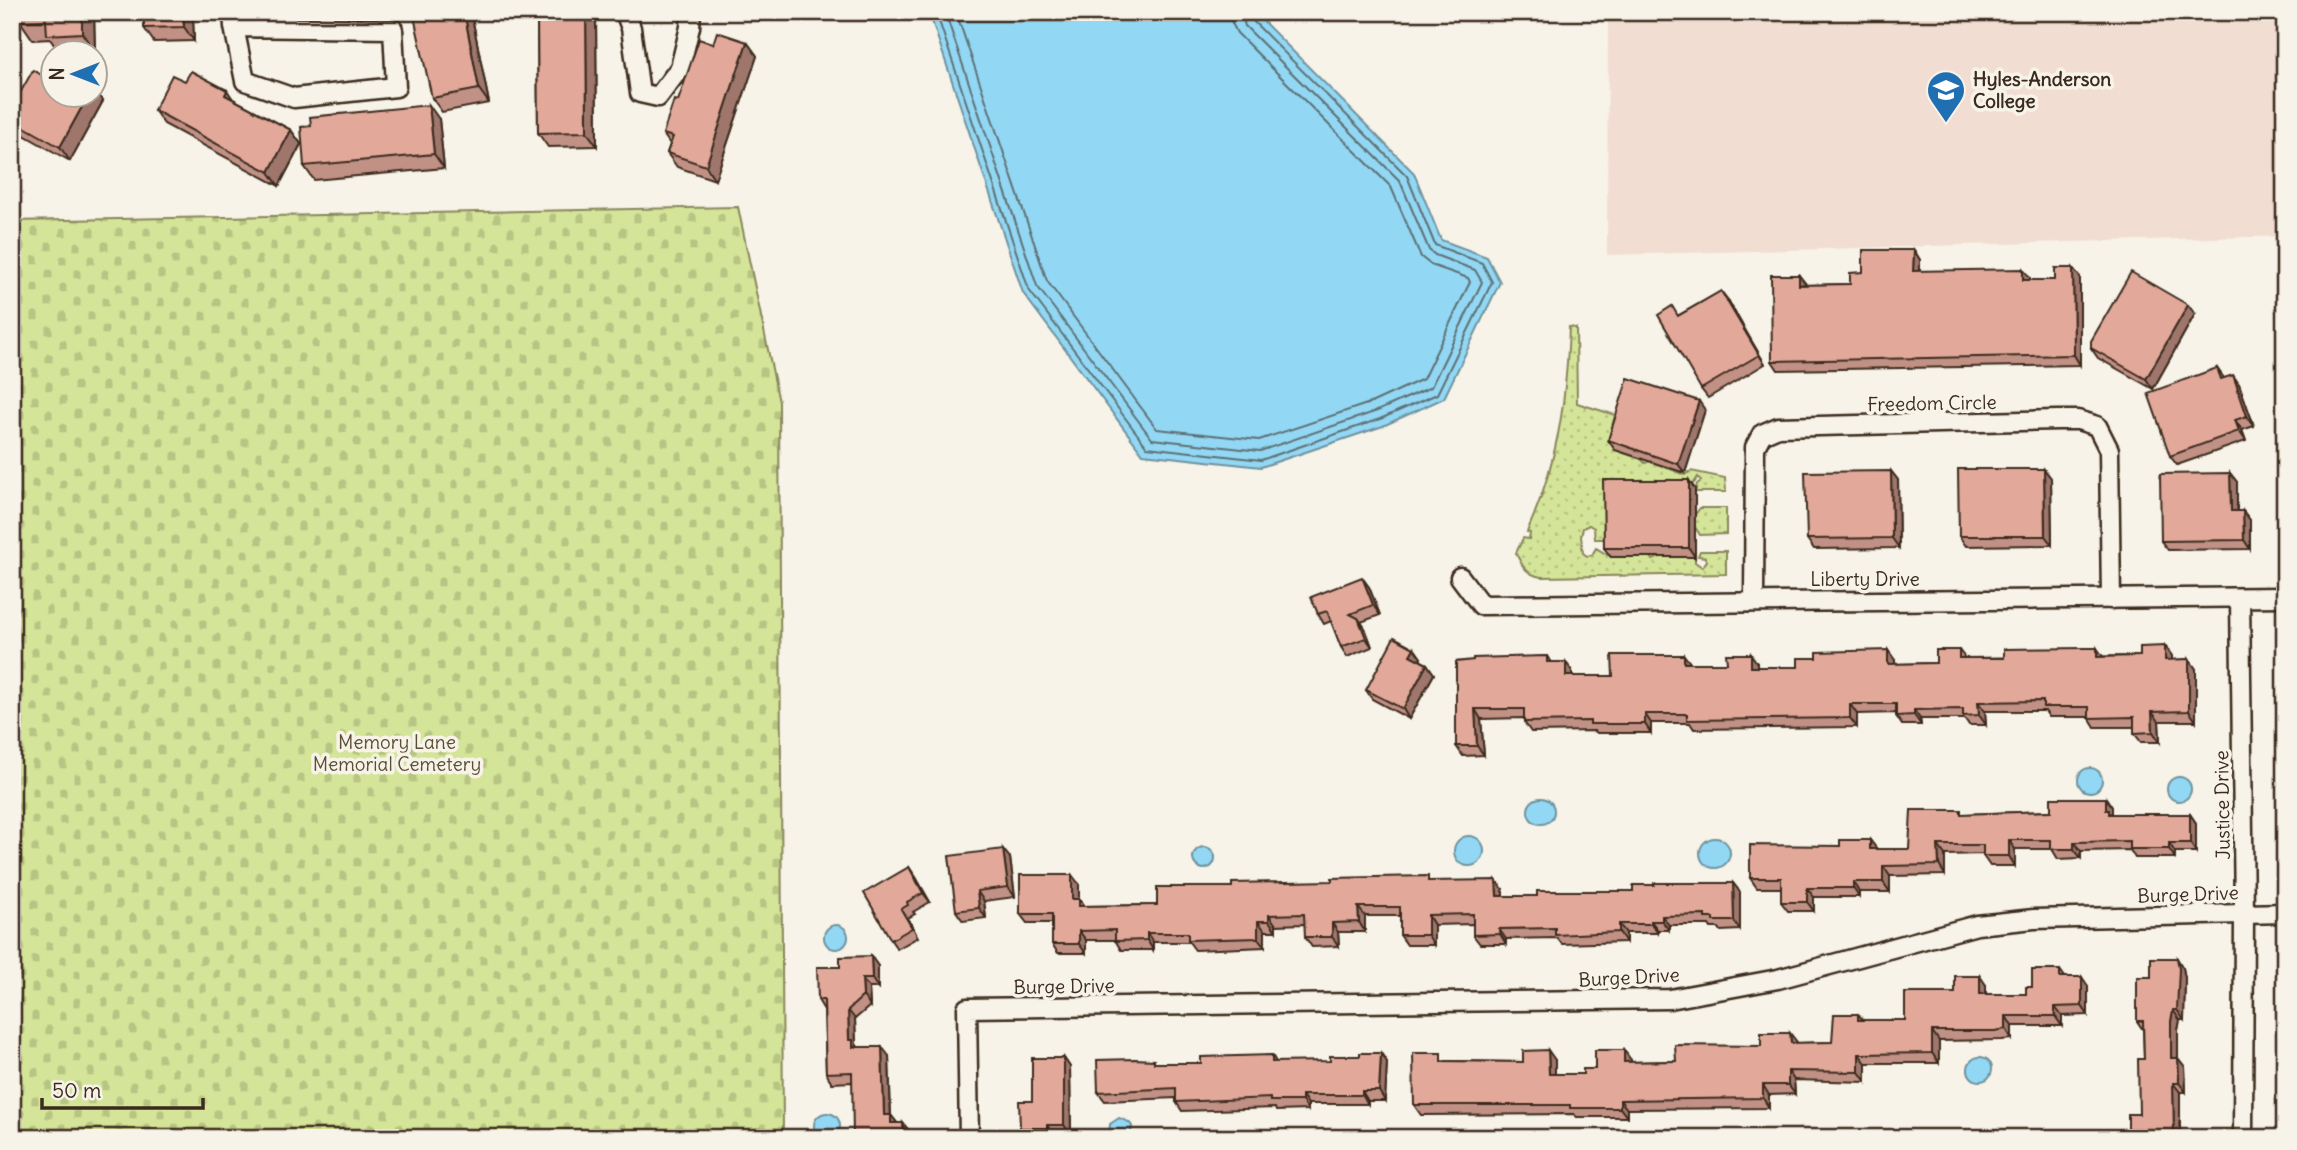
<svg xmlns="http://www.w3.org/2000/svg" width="2297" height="1150" font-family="Delius,sans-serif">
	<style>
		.built { fill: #f1ddd1 }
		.green { fill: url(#green-dots); stroke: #88875b; stroke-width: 2 }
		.cemetery { fill: url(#cemetery-stones); stroke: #88875b; stroke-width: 2 }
		.water { fill: #92d8f4; stroke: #6f929e; stroke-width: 2 }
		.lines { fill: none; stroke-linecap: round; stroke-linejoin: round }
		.shore { stroke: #5e7074; stroke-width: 2 }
		.street-casing { stroke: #3b2a1e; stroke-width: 23 }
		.street { stroke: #f7f3e8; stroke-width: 18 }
		.wall { fill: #c29185; stroke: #3b2a1e; stroke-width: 2 }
		.shaded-wall { fill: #9e766c; stroke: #3b2a1e; stroke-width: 2 }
		.building { fill: #e2a99b; stroke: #3b2a1e; stroke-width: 2 }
		.labels { text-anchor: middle; stroke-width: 7; stroke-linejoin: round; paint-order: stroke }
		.poi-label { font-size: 19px; font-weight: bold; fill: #3b2a1e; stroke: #f7f3e8; text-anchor: start }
		.street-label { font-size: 19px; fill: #3b2a1e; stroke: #f7f3e8 }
		.park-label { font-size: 19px; fill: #5a4f36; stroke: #f7f3e8 }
	</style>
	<defs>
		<pattern id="green-dots" width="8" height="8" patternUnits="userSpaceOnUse" patternTransform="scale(1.75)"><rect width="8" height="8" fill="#d4e498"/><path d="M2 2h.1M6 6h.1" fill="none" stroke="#b7c483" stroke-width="1.8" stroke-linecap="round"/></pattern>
		<pattern id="cemetery-stones" width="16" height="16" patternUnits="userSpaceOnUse" patternTransform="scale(1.75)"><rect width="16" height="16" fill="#d4e498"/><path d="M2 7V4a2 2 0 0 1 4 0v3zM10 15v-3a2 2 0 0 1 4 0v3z" fill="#b7c483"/></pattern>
	</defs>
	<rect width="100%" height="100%" fill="#f7f3e8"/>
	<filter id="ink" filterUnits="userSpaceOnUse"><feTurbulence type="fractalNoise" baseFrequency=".0143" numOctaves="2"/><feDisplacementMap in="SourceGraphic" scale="14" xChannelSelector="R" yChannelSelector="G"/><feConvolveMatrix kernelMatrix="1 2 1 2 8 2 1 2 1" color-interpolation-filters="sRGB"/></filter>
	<g filter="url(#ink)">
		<path class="built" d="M1608,12h677v224l-678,19z"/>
		<g class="green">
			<path d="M1569,327l7,1 1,75 38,12 -6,23 6,12 26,9 4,4 5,-2 35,14 6,-4 34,7 1,14h-31l2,-8 4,-3 -3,-4 -4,6 -29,6 -54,50h-16l-1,-11 -5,-3 -6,3 -2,8 2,17 4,3 5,-1 4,-7 15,9h40l2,3 7,-3h35v5l7,5 5,-6 -2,-4 -7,-1 2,-5h26v23l-185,3c-15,-3 -19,-11 -25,-24l7,-15 6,1 1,-6 -3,-1c31,-70 39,-129 42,-205z"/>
			<path d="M1700,508h26v26l-26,1 -5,-8 -1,-11z"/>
		</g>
		<path class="cemetery" d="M738,207l41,195 4,736h-771v-917z"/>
		<g class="water">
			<path d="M929,12h325l160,161 27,67 46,17 13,25 -56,116 -61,28 -122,41 -118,-13 -120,-161z"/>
			<circle cx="2090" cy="780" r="12"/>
			<circle cx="2179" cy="789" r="12"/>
			<circle cx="1541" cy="811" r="13"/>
			<circle cx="1469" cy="851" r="15"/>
			<circle cx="1715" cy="853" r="15"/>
			<circle cx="1204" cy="858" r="11"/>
			<circle cx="836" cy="937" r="12"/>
			<circle cx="1980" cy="1069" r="12"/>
			<circle cx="827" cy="1126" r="13"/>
			<path d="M1119,1118l10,4 3,4 -2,12h-19l-2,-3 1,-11z"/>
		</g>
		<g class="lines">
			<g class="shore">
				<path d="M936,12l93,278 118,157 114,13 119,-41 57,-25 55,-112 -10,-19 -47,-18 -28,-69 -155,-156 -2,-8"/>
				<path d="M945,12l92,274 115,153 108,12 117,-40 54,-24 51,-105 -7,-12 -40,-15 -6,-5 -29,-69 -155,-155 -4,-14"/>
				<path d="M956,12l91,269 110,148 102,11 114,-38 50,-23 47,-97 -2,-4 -37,-13 -10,-8 -30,-70 -154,-154 -5,-10 -2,-11"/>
			</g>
			<defs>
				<g id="street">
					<path d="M233,12l1,15 11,54 49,17 102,-11 -3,-58 -159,-2"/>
					<path d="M625,12l6,16 9,65 18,4 22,-29 10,-41 1,-15"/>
					<path d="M1460,577l21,28 804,-8"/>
					<path d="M2240,598l4,315 -1,225"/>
					<path d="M1754,601l1,-154 7,-13 16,-7 280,-7h20l19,6 12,24 2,149"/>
					<path d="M969,1138l-2,-130 703,-9 108,-20 199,-54 57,-6 251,-6"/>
				</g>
			</defs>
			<use href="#street" class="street-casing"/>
			<use href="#street" class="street"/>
		</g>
		<g class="wall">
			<path d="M94,12l1,40h-36l-9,-13 -17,1 -13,-19z"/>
			<path d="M144,12h59v5h-10l1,24 -40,1 -10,-14z"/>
			<path d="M471,12l18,91 -47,9 -10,-14z"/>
			<path d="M537,12h55l4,6 1,128 -49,1 -10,-14z"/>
			<path d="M728,12h37v2z"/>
			<path d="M747,42l10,14 -42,124 -38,-13 -10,-14 3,-9 -7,-10 15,-33 35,-57z"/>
			<path d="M52,81l51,20 -33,60 -53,-30 -5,-6v-18z"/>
			<path d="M185,81l48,18 58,31 10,14 -22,42 -115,-62 -10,-14z"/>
			<path d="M439,119l5,49 -130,12 -10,-14z"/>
			<path d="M1914,250l6,10v11l110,7v2h25l25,-3v88l-302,5 -6,-9 34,-76 44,-1 13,-12z"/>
			<path d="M1721,291l44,73 -57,34 -7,-9 -22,-74z"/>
			<path d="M2195,314l-42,75 -55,-31 -7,-10z"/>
			<path d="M2217,368l7,10 15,6 15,42 -12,4 4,11 -69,24 -7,-9z"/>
			<path d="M1705,410l-20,63 -70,-23 -7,-10z"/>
			<path d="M2044,469l7,9 1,67 -86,1 -7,-10z"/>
			<path d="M1891,471l7,9 1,68 -85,1 -7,-10z"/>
			<path d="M2230,473l7,9v29h6l7,9v29l-82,1 -7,-9z"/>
			<path d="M1695,489v68h-84l-7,-9z"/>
			<path d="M1369,587l11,28 -19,7 4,6 7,19 -25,10 -6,-10 -10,-26 -7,3 -6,-10z"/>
			<path d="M2165,646l7,10v4l17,-1 7,10v52h-37l1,21h-19l-7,-9v-6h-39l-6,-10h-40l-4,-6h-60l1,14h-17l-4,-6h-45l1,6h-19l-6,-9v-3l-39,1v13l-163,2 -4,-6h-39v10h-54l-2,-2 -64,1 -7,-10v-4l-43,1 3,36 -21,1 -7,-10v-84l91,-6 4,6 21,9v5h41l77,-13h67v4h41l97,-7v4l41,-1 23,-13 6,8 175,-2z"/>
			<path d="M1414,648l7,10 -1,2 7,4 7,10 -25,45 -37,-20 -6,-9z"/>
			<path d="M2106,798l6,9v7h78l6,9v29h-21v6h-40l-5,-8 -49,1v7l-23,1 -6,-10h-37v17h-25l-7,-10v-2l-38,1v20l-55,1v16h-31v5h-45v14h-26l-7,-9v-14h-24l-7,-10 90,-32 30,-6 6,9h33l56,-35 86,-3z"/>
			<path d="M1010,858l5,39 -31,4 2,17 -23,3 -7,-10z"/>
			<path d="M909,867l21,35 -17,10 2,2 -7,4 10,19 -21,12 -6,-9z"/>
			<path d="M1431,881l72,8v7h34l96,-5 100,-8 7,9v38l-19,1 -2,-3h-8l-2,-3h-40v5h-11v3h-32v9l-64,2 -5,-6 -51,1v5h-26l-7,-9v-11l-39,1v20h-27l-7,-10v-19h-35v16h-27l1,14 -27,1 -7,-10v-13l-29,1v6h-11v16l-70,3 -6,-8h-36v8h-32l-6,-10h-29v13h-28l-6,-9v-21h-25l-7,-9 59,-30v15l5,7 73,-1 75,-18z"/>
			<path d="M878,966v22h-9l1,18 -15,13 1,25 2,3 31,9 2,59 6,8h6l7,9v6l-58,-56 -20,1 -6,-10 -2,-63 -6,-10 22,-33z"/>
			<path d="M2183,968l2,10 -1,42h-4l-2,10v28l7,9 1,25h-6v46h-52l11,-24 5,-55 -1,-29 -6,-9 14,-44z"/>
			<path d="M2060,970l5,7 23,9v29l-26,1v10h-50v13l-10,1 -63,1v22h-73v19l-72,-2 1,14 -26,1v13l-142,1v8h-51l-2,-3 -153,1 -7,-10 32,-44 77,1 32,-2v14h28l12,-5 36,-9v2l45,-1 85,-15 36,-3 35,-1 26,-28 5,6h42l50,-27 31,-8v9h40l6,-7z"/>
			<path d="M1272,1055l4,7h111l-2,39h-17v3h-60v6l-32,1 -1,-3 -93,3 -6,-9v-4l-71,3 -7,-9 58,-29h45z"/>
			<path d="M1064,1058l6,9 1,68h-17v3h-28l-6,-10 12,-27z"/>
		</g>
		<g class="shaded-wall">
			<path d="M82,12h12l1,40 -13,-19z"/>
			<path d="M183,12h7l3,5 1,24 -10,-14z"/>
			<path d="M464,12h7l18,91 -10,-14z"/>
			<path d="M586,12h6l4,6 1,128 -10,-14z"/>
			<path d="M747,42l10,14 -42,124 -9,-14z"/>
			<path d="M94,89l9,12 -33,60 -10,-14 29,-53h5z"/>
			<path d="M227,90l10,15 -12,-10z"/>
			<path d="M429,105l10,14 5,49 -10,-14z"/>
			<path d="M291,130l10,14 -22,42 -10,-14z"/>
			<path d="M1914,250l6,10v21l-7,-10z"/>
			<path d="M2073,268l7,9v88l-6,-10z"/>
			<path d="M2023,269l7,9v11l-7,-9z"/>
			<path d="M1799,275l7,9 -7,1z"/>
			<path d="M1721,291l7,9 37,64 -6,-9z"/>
			<path d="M2188,305l7,9 -42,75 -7,-10z"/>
			<path d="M2233,375l6,9 15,42 -7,-10z"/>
			<path d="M1699,401l6,9 -20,63 -7,-9z"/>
			<path d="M2235,420l7,10 4,11 -7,-10z"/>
			<path d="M2044,469l7,9 1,67 -7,-9z"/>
			<path d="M1891,471l7,9 1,68 -7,-10z"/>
			<path d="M2230,473l7,9v38l-6,-9z"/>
			<path d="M1689,480l6,9v68l-6,-9z"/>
			<path d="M2243,511l7,9v29l-6,-9z"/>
			<path d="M1362,577l7,10 11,28 -7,-10z"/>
			<path d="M1358,618l7,10 7,19 -6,-9z"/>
			<path d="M2165,646l7,10v13l-7,-9z"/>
			<path d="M1414,648l7,10 -4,7 -7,-10z"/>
			<path d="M2097,648l7,10 -7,-1z"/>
			<path d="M1888,650l7,10v14l-7,-10z"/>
			<path d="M1751,654l6,9v13l-6,-9z"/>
			<path d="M1684,655l7,9 -7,-1z"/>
			<path d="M2189,659l7,10v52l-7,-10z"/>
			<path d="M1566,662l6,9v15l-6,-10z"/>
			<path d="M1427,664l7,10 -25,45 -6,-10z"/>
			<path d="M1978,702l7,9 1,14 -7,-10z"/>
			<path d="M1850,704l7,10v13l-7,-9z"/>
			<path d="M1475,709l6,10 3,36 -7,-9z"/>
			<path d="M1914,710l6,9 1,6 -7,-10z"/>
			<path d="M2152,712l7,9 1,21 -7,-10z"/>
			<path d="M1645,714l6,9v10l-6,-9z"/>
			<path d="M2106,798l6,9v8l-6,-5z"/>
			<path d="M2190,814l6,9v29l-6,-9z"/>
			<path d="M1870,840l7,9h-7z"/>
			<path d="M2009,840l6,9v17l-6,-10z"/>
			<path d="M2074,842l7,9v7l-7,-9z"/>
			<path d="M2169,843l6,9v6l-6,-9z"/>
			<path d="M1938,845l7,10v20l-6,-10z"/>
			<path d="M1003,849l7,9 5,39 -7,-10z"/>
			<path d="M1883,866l7,10v16l-7,-10z"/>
			<path d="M909,867l7,10 14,25 -7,-9z"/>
			<path d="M1072,875l7,9v25l-7,-10z"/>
			<path d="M1496,880l7,9v16l-6,-9z"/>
			<path d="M1853,882l6,10v5l-6,-9z"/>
			<path d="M1733,883l7,9v38l-6,-9z"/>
			<path d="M1807,888l7,9v14l-7,-9z"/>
			<path d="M977,891l7,10 2,17 -7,-10z"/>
			<path d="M1358,907l7,9v16l-6,-10z"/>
			<path d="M1269,915l7,10v6l-7,-10z"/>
			<path d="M1428,915l6,10v20l-6,-10z"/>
			<path d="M1662,916l7,9v5l-7,-9z"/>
			<path d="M1258,921l7,10v16l-7,-9z"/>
			<path d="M1651,921l7,9v3l-7,-9z"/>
			<path d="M1332,923l6,9 1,14 -7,-9z"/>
			<path d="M1619,924l7,9v9l-7,-10z"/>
			<path d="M1499,929l7,10v5l-6,-10z"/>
			<path d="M1079,931l7,9v13l-7,-9z"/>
			<path d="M1147,933l6,9v8l-6,-10z"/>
			<path d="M871,956l7,10v22l-6,-9z"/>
			<path d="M2177,958l6,10 2,10 -1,42 -7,-10z"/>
			<path d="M1980,976l6,9v19l-6,-10z"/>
			<path d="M2082,977l6,9v29l-6,-9z"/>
			<path d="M862,979l7,9 1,18 -7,-10z"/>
			<path d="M2055,1007l7,9v10l-7,-10z"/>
			<path d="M848,1010l7,9 1,25 4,6v7l-11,-17z"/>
			<path d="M2173,1010l7,10 -2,10v37l-7,-9v-37z"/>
			<path d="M2006,1016l6,10v13l-6,-10z"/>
			<path d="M1932,1031l7,10v22l-7,-10z"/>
			<path d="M1790,1033l7,9v10l-6,-9z"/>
			<path d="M882,1047l7,9 2,68 -7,-9z"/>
			<path d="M1548,1050l7,10v23l-6,-9z"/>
			<path d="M1624,1050l7,10v11l-7,-9z"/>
			<path d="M1381,1053l6,9 -2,39 -6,-10z"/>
			<path d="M1859,1054l7,9v19l-7,-10z"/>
			<path d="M1064,1058l6,9 1,68 -7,-10z"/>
			<path d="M2178,1058l7,9 1,25 -7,-9z"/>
			<path d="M1788,1071l6,9 1,14 -7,-9z"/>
			<path d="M2173,1083l7,9v46h-6z"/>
			<path d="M1763,1085l6,10v13l-6,-10z"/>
			<path d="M1362,1091l6,10v3l-6,-9z"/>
			<path d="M1302,1095l6,9v6l-6,-9z"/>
			<path d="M1620,1100l7,9v8l-7,-9z"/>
			<path d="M891,1115l7,9 -7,-1z"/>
			<path d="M903,1123l7,9v6h-6z"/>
			<path d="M1047,1125l7,10v3l-7,-10z"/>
		</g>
		<g class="building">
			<path d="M20,12h62v21l-35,2 -1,-15 -26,1z"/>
			<path d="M144,12h39l1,15 -40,1z"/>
			<path d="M413,12h51l15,77 -47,9z"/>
			<path d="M537,12h49l1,120 -49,1z"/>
			<path d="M717,32l30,10 -41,124 -39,-13 6,-16 -10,-3 11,-34 4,1 21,-62 14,5z"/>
			<path d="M33,70l19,11v13h37l-29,53 -48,-27v-13z"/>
			<path d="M191,71l36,19 -2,5 66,35 -22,42 -115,-62 18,-35 13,6z"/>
			<path d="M429,105l5,49 -130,12 -3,-39 10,-1 -1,-9z"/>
			<path d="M1863,250h51l-1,21 110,-2v11h32v-12h18l1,87 -302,6 -1,-86h28v10l51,-1v-11l13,-1z"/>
			<path d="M2131,272l57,33 -42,74 -55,-31v-7z"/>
			<path d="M1721,291l38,64 -58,34 -43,-74 14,-9 6,10z"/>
			<path d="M2217,368l4,11 12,-4 14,41 -12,4 4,11 -69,25 -22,-63z"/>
			<path d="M1628,378l71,23 -21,63 -70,-24z"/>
			<path d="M1958,469h86l1,67h-86z"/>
			<path d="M1891,471l1,67 -85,1 -2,-67z"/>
			<path d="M2230,473l1,38h12l1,29 -83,1 -1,-67z"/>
			<path d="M1603,480h86v68h-85z"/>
			<path d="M1362,577l11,28 -23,9 8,4 8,20 -25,9 -14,-36 -9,3 -7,-17z"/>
			<path d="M1394,637l20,11 -4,7 17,9 -24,45 -37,-19z"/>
			<path d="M2165,646v14l24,-1v52l-37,1 1,20 -19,1v-16l-45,1v-11h-46v-6l-65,1 1,13 -16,1v-7l-49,1v5l-18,1v-12h-46v14l-163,2v-6h-42v10h-55v-3l-66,1v-13h-49l2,37h-21v-84l17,-2v-2l74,-2v6h19v14h47l-1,-21h72v8h43l-1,-9h25v13h47v-9h19v-6l71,-2v14l48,-1v-13h23v8h45v-9l81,-1h12v9l43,-1v-9z"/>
			<path d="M2051,798h55v12h3v4h81v29h-21v6h-40v-8l-55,1v7h-23v-9h-42v16h-26v-11h-45l1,20 -56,1v16h-30v6h-46v14h-26v-24h-31v-33l90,1v-6h30v9h39l2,-39h50v4l90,-3z"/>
			<path d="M1003,849l5,38 -31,4 2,17 -23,3 -7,-55z"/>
			<path d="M909,867l14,26 -16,9 1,3 -7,4 11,19 -21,12 -27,-47z"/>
			<path d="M1020,875h52v24h7v7l78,-1v-18h75v-4l100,-2v-3l44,-1 52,-1v5l68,-1 1,16h40v-5h96v-6h21v-2h79l1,38h-20v-3h-9v-3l-43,1v5h-11v3h-32v8l-64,3v-7l-56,1 1,5 -27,1v-21l-45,1v20h-28v-28h-42l1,15 -27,1v14h-27l-1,-23 -35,1v6h-11v17l-70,2v-7h-41v7l-32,1v-11l-36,1v13h-27v-30h-32z"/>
			<path d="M871,956l1,23h-10l1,17 -15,14 1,30h4v7h29l2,68h7v8h12l1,15h-51l-1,-66 -26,1 -2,-73h-6l-1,-33h23v-10z"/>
			<path d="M2151,958h26l2,10 -2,42h-4l-2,11v37h7l1,25h-6l1,55h-46v-24h11l-1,-55h6l-1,-38h-6v-44h14z"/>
			<path d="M2032,970h28v7h22v29l-27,1v9h-49v13l-11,2h-63v22l-73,1v18l-71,-1v14h-25v13l-143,2v8h-50v-3h-156l-1,-52h28v8l82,1v-11l25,-1 1,24h34v-5h12v-19h29v12l52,-1 -1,-16 86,1v-13h29l1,10 41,-1 2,-28h24v6h47v-27h50v-17h25v18h46v-7h6z"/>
			<path d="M1360,1053h21l-2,38h-17v4h-60v6h-32v-3l-94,4v-14l-78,4 -1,-32 38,-1 19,1v3h47v-6l71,-2v7l58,-1v-5h30z"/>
			<path d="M1032,1058h32v67h-17v3h-27l-1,-27h13z"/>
		</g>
	</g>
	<defs>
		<symbol id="university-pin" viewBox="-11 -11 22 30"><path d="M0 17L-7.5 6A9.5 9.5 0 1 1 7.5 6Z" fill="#1f6fb2" stroke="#f7f3e8"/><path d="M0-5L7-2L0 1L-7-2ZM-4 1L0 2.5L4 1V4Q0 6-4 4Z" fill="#fff"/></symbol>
	</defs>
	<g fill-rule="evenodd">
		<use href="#university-pin" x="1924" y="68" width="44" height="60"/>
	</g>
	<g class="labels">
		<g class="poi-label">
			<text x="1973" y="86">Hyles-Anderson<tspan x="1973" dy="22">College</tspan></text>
		</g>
		<g class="street-label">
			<text transform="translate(1932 403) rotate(-1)" y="7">Freedom Circle</text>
			<text x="1865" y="586">Liberty Drive</text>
			<text transform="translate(2222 805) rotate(-91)" y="7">Justice Drive</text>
			<text transform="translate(2188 894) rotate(-2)" y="7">Burge Drive</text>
			<text transform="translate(1629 977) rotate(-3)" y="7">Burge Drive</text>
			<text transform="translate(1064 986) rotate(-1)" y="7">Burge Drive</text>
		</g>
		<g class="park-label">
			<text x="397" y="749">Memory Lane<tspan x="397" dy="22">Memorial Cemetery</tspan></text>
		</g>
	</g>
	<rect width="2297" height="1150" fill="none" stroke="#f7f3e8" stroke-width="42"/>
	<rect x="21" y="21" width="2255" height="1108" fill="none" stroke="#3b2a1e" stroke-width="2.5" filter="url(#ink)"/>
	<g transform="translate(74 74) rotate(270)"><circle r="33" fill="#f7f3e8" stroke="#aca397" stroke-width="2"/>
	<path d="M0-5L12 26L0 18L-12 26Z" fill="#1f6fb2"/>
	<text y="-10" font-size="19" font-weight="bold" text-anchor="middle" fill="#3b2a1e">N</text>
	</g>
	<path d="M42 1098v10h161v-10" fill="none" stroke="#3b2a1e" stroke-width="3.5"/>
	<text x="52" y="1098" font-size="21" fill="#3b2a1e" stroke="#f7f3e8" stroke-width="5" paint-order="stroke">50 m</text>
</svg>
